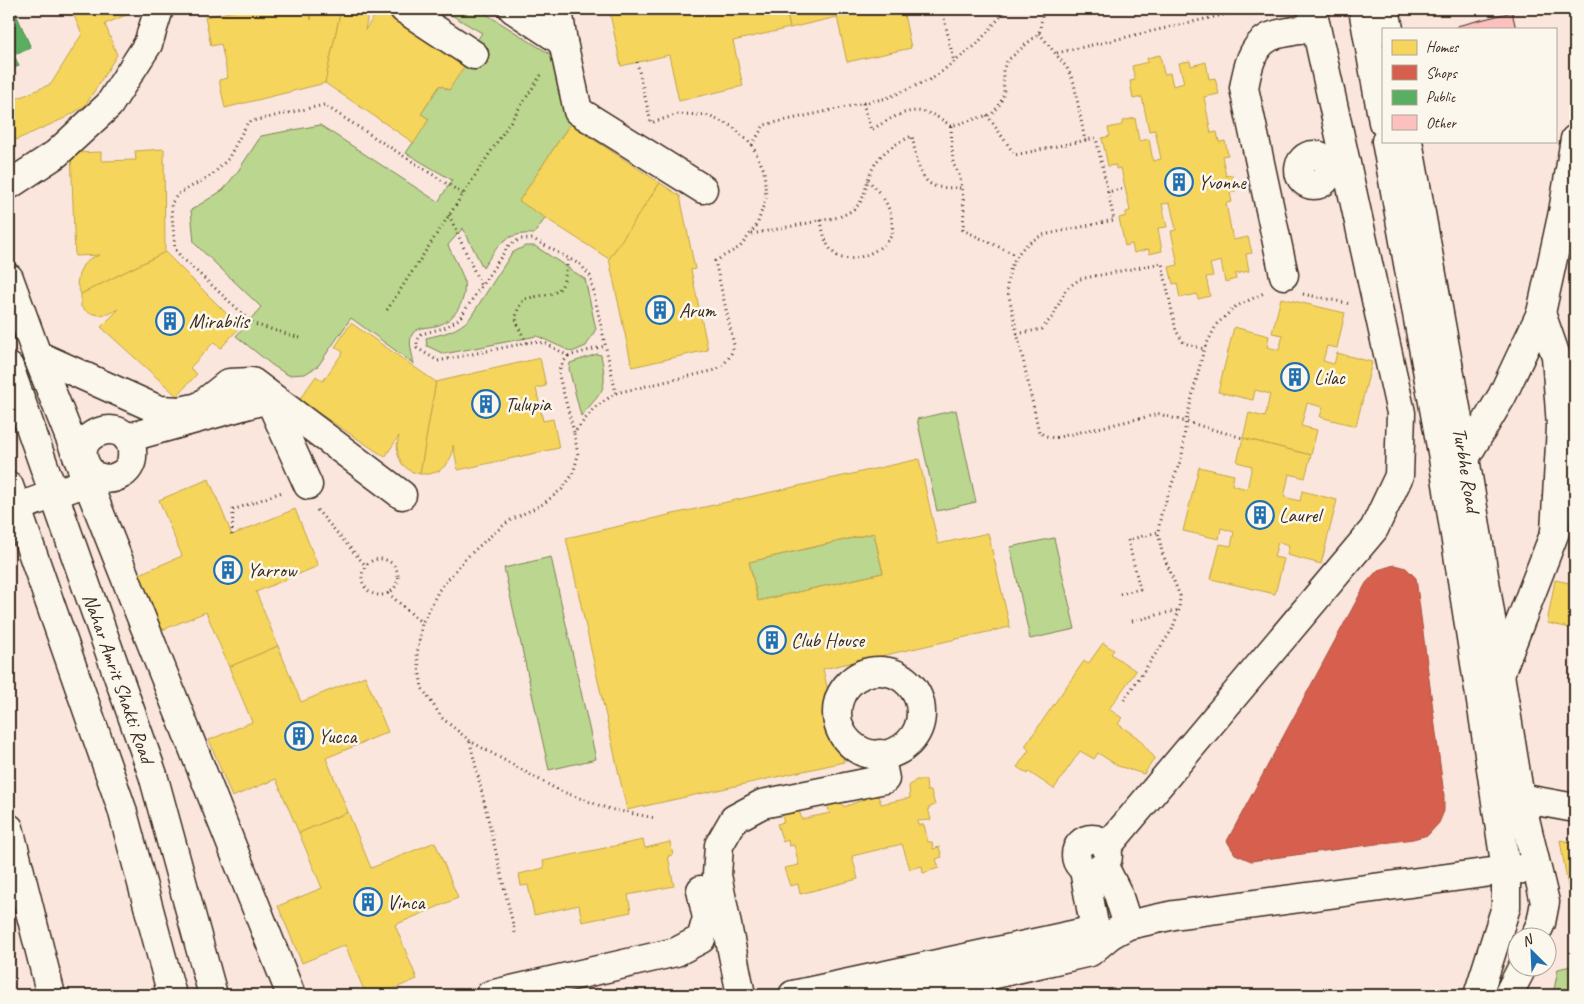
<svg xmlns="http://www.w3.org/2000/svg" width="1584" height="1004" font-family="Caveat,sans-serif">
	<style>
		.green { fill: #bbd68e; stroke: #7b8056 }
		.homes { fill: #f6d55c; stroke: #bea249; fill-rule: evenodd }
		.shops { fill: #d6604d; stroke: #a8503f }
		.public { fill: #5aae61; stroke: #51864d }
		.building { fill: #fcc0be; stroke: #3b2a1e }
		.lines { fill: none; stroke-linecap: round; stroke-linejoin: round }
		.minor-casing { stroke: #3b2a1e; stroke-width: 31 }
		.path { stroke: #3b2a1e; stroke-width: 3; stroke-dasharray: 1 4; stroke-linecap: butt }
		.minor { stroke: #fbf7ec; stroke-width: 28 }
		.labels { text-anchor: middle; stroke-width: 5; stroke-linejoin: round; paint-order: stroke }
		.poi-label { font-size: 20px; fill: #3b2a1e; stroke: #fbf7ec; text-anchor: start }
		.street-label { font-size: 20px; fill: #3b2a1e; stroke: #fbf7ec }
	</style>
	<rect width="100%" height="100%" fill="#fbe6de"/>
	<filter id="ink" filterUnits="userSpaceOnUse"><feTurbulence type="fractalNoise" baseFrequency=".02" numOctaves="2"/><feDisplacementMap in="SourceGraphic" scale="10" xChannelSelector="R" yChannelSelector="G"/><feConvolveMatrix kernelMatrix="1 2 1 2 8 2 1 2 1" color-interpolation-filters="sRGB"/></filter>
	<g filter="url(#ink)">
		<g class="green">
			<path d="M441,9h37l75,47 17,68 -50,76 26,17 -12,17c-29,-2 -36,11 -51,34l-20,-40 -15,17c4,10 14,26 16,36 3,18 -8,38 -25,44 -8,3 -20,1 -26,8 -6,8 0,22 1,31l-63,-46 -33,48 -13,8 -17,1 -16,-10 -36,-29 25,-29 -67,-64 -3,-33 32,-20 15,-19 23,-35 59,-11 118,77 14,-22 -46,-27 23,-34 -8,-5 19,-29 9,5 12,-27 21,-30z"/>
			<path d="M525,246h10l50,33 11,50 -10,17 -14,6 -35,-16 -93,18 -17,-8 -1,-8c17,-4 32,-7 44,-20l42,-65z"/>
			<path d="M597,354l4,1c7,36 3,34 -20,61l-12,-47 1,-6z"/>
			<path d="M956,410l20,92 -39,9 -20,-92z"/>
			<path d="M874,533l9,40 -125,28 -9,-39z"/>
			<path d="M1054,538l21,91 -45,10 -20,-92z"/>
			<path d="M551,557l45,202 -47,11 -45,-202z"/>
			<path d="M1575,965v30h-22l5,-26z"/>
		</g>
		<g class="homes">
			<path d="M71,9h69l-35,15 12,31 -32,51 -20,12 -56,25v-41l42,-18 31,-50z"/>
			<path d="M244,9h65l2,11 2,-11h28l-16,74 -100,25 -6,-28 9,-2 -7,-34 -10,2 -6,-29z"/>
			<path d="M341,9h25l1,11 -2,10 14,-21 86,56 -16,25 -9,-5 -19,29 8,5 -15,24 -89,-60z"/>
			<path d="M609,9h177l4,19 -57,13 10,45 -64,15 -10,-46 -48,11z"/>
			<path d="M786,9h117l8,39 -64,14 -10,-45 -47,11z"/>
			<path d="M1160,55l4,19 6,-1 3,13 11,-3 -5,-20 11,-2 1,5 15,-4 3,17 6,-1 4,16 -15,3 7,36 6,-1 2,10 6,-1 3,14 -6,1 4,20 6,-1 3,17 -5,1 2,9 -6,1 7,37 15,-3 4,16 -6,1 3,17 -14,3 1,5 -11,3 -4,-21 -11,3 3,12 -7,1 4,19 -12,3 -1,-5 -17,4 -3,-15 -4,1 -4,-17 9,-2 -7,-34 5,-1 -6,-27 -8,1 5,23 -9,1 4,23 -13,3v-5l-15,4 -2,-9 -7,2 -6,-28 7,-2v-4l4,-1 -9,-43 -5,1v-4l-8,1 -6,-28 8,-2 -2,-8 14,-3v-4l13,-3 4,23 10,-2 4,22 8,-2 -6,-29 -6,1 -7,-34 -9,2 -3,-18 5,-1 -3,-14 16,-4 -1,-4z"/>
			<path d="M570,124l90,59 -51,76 -90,-58z"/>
			<path d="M164,149l1,103 -84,42 -4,-10 2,-10 4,-9 8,-7 9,-3 -25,1 -4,-103 30,-1v9l35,-1 -1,-9z"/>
			<path d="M660,183l20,13 15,73 -4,1 17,80 -76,17 -23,-108z"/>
			<path d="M165,252l75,75 -19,21 -7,-6 -24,26 7,6 -20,22 -76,-69 18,-18 -10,5 -10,1 -10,-2 -8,-6v-13z"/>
			<path d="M1281,298l64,15 -8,35 -10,-2 -4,15 11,3 3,-11 35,9 -16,64 -36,-9 3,-10 -16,-4 -6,23 16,4 -6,25 -68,-17 6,-25 16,4 5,-23 -15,-4 -2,10 -35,-8 16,-65 35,9 -2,11 12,3 4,-15 -11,-2z"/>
			<path d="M351,323l85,59 -16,92 -10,-3 -8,-7 -4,-9 -1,-10 2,-9 -14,21 -86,-57 17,-24 7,5 20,-29 -8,-5z"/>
			<path d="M540,358l6,28 -10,2 7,33 10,-2 6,29 -101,22 -5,-25 -1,10 -5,9 -8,7 -9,3h-10l16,-92z"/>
			<path d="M1243,438l68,17 -6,23 -16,-4 -5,23 16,4 2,-10 35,9 -16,64 -34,-9 2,-10 -11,-3 -4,15 10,2 -9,35 -64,-15 9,-35 11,2 3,-14 -13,-4 -2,11 -36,-8 16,-64 35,8 -2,10 15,4 5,-23 -15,-4z"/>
			<path d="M919,459l19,85 50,-11 22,94 -187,42 21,93 -217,48 -61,-272zM874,533l9,40 -125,28 -9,-39z"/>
			<path d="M1569,470l6,1v45l-14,-3z"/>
			<path d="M209,479l23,56 63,-26 23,57 -62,26 22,54 -49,21 -23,-55 -44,18 -23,-56 43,-18 -23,-56z"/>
			<path d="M1571,577l4,1v51l-28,-6 8,-43 15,3z"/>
			<path d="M1103,643l11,7 -3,4 25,17 -27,38 13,9 -4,6 20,14 17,20 -11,16 -26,-8 -20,-13 -4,6 -14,-8 -26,38 -25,-17 -1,2 -11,-7 12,-17 -4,-4 59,-85 4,3z"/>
			<path d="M278,646l23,56 64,-26 23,56 -62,26 22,54 -49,21 -23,-54 -44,18 -23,-57 43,-18 -23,-55z"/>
			<path d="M916,780h10l1,11h4l4,14 -7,3 3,12 -14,1 1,4h6l4,17h4l1,7 6,-2 3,10 -6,2 3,9 -16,5 -1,-7 -12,3 -8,-25 -50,12 6,23 -58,15 -2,-10 -8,2 -6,-18 15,-3 -5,-20 -5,1 -1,-6 -5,2 -6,-18 7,-2 -6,-15 20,1 4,11 28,-6 -4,-11 13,-5 5,10 21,-8 -2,-4 13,-5 5,14 29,-6 -1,-12z"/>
			<path d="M348,812l23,56 64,-26 23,56 -63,27 22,54 -38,16h-13l-21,-50 -43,18 -24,-57 44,-18 -23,-55z"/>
			<path d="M643,840l2,8 25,-6 3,13 -5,1 6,30 -46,9 3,17 -49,10 -3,-17 -45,10 -6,-30 -7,1 -2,-12 25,-6 -1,-7z"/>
			<path d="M1560,840l15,3v84z"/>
		</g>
		<path class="shops" d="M1394,565l12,3 10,10 28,217v16l-5,12 -11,12 -15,4 -162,22 -16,-7 -8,-13 139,-258 12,-13z"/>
		<path class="public" d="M9,9h5l17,39 -17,7 5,11 -10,4z"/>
		<path class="building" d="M1512,12l4,17h-59v-3z"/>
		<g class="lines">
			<defs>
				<g id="minor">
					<path d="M404,9l70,46"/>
					<path d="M513,9l50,33"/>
					<path d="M558,9l5,33 15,69 125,78"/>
					<path d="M1363,9l20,113"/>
					<path d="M1385,9l4,20"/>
					<path d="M1386,141l57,317 41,263 22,149v37l-28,88"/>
					<path id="s1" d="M1408,141l57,317 55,340 25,104 -4,21 -6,13"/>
					<circle cx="1314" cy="170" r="15"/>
					<path d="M9,185l47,-31 53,-49 39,-61 11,-35"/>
					<path d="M1284,275l-40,-187c3,-17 7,-42 26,-51 10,-5 34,-7 46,-10"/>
					<path d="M9,278l28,77 254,640"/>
					<path d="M37,355l122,55 22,1 18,-4 30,-24 23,-1 150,113"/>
					<path id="s2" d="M9,367l144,408 60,220"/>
					<path d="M127,438l137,-38 8,5 36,80"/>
					<path d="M1465,458l37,-62 39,-83 22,-101 12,-73"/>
					<path d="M9,486l113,323 50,186"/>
					<path d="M16,508l71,-26 11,-5c8,2 14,3 22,-2 7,-3 12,-11 12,-18 4,-46 -71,-27 -43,13"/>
					<circle cx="879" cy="713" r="42"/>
					<path d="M1500,674l55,-142 6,-105 -5,-71 -15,-43"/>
					<path d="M1520,798l55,10"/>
					<path d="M9,828l42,167"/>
					<circle cx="1092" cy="855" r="16"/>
					<path d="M1106,848l268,-319 25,-53 2,-63 -89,-404"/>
					<path d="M1104,866l14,28 10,31"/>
					<path d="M1084,870l11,60"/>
					<path d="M490,995l186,-43 25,-13 6,-21 -6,-28"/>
					<path d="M741,995l-24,-120 2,-30 15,-26 28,-15 123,-25 -5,-25"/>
					<path d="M793,995l302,-65 15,5"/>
					<path d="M904,995l186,-43 20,-17 18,-10 46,-10 332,-45 18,-1"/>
					<path d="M1508,995l15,-29"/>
				</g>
			</defs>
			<use href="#minor" class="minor-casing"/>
			<g class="path">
				<path d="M942,9l12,53"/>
				<path d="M1039,33l28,35 7,15 11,58"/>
				<path d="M1057,53l192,-44"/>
				<path d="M637,62l14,61 27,-9 28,1 26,11 20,19 12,25 2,28 -9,27 -17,22 -25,14 19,84c-3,12 -8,18 -18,25l-100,23 -22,15 -20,25 4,22 -5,19 -11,15 -19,15 -34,17 -21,17 -23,21 -26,31 -17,33 -5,31 5,34 20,30 28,23 88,49 51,19 46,9"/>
				<path d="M863,103l8,27c32,-19 47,-29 80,-4l41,-12 8,-10 4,-11 -1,-23 4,-9 32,-28 5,-24"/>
				<path d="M987,115l28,40 81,-17 12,54 17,-4"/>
				<path d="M951,126l2,37 6,12 3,13 2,21 -1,21 53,25"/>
				<path d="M752,145l12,-20 123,-27 45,-19 44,-34 31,-36"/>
				<path d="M1108,192l6,28 -71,15c-23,10 -34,27 -36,52l32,145 7,4 8,2 105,-24 84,24"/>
				<path d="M449,215l32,71"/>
				<path d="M821,220c2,13 4,26 15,35 15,11 49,-5 56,-21 1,-3 0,-8 0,-11 -1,-18 -12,-30 -24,-43"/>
				<path d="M752,234l87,-17c33,-13 21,-28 36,-53 9,-14 22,-21 37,-28 4,16 5,47 26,51 8,1 16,1 24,1"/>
				<path d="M1303,294l48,10"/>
				<path d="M387,310l156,-238"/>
				<path d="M1017,334l25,-5 11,-13 13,-27 14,-10 82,-16 14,68 8,12 20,6"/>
				<path d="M300,338l-46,-14 -73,-67 -6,-8 -4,-45 7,-10 34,-19 16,-16 20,-37 76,-17 139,89"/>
				<path d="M527,343c-11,-20 -16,-25 -3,-44 36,-8 38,0 44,-40"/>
				<path d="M568,356l37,-10"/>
				<path d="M574,432l-15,-56 1,-9 8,-11 -23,-13 -14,-1 -93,19 -21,-13v-7l4,-7 23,-6 15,-9 50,-74 12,-6h12l48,26 9,11 26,117"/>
				<path d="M317,510l49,56"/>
				<path d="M232,535l1,-25 49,-18"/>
				<circle cx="380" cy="577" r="18"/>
				<path d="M388,593l34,30"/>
				<path d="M1120,594l20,-5 -12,-49 30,-8"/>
				<path d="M1132,621l47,-11"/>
				<path d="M1124,700l48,-70 7,-20 1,-14 -18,-44 -4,-20 3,-17 21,-59 4,-35 18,-72 13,-25 18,-17 29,-14"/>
				<path d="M470,742l45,191"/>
			</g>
			<use href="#minor" class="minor"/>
		</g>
	</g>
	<defs>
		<symbol id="building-ring" viewBox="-11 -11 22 22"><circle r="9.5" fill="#fbf7ec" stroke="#1f6fb2" stroke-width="1.5"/><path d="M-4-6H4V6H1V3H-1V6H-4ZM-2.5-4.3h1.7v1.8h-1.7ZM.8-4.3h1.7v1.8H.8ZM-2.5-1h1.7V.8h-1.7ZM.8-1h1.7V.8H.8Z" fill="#1f6fb2"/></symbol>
	</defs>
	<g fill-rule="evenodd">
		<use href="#building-ring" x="1163" y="166" width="32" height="32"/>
		<use href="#building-ring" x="644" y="294" width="32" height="32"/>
		<use href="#building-ring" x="154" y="305" width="32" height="32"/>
		<use href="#building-ring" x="1279" y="361" width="32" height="32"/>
		<use href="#building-ring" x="470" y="388" width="32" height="32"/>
		<use href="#building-ring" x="1244" y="499" width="32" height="32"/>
		<use href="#building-ring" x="212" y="554" width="32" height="32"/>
		<use href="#building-ring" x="756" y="624" width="32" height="32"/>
		<use href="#building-ring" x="283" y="720" width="32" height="32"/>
		<use href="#building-ring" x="352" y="886" width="32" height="32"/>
	</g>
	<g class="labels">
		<g class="poi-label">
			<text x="1198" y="189">Yvonne</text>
			<text x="679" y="317">Arum</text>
			<text x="189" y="328">Mirabilis</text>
			<text x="1314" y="384">Lilac</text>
			<text x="505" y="411">Tulupia</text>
			<text x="1279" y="522">Laurel</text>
			<text x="247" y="577">Yarrow</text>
			<text x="791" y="647">Club House</text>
			<text x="318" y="743">Yucca</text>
			<text x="387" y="909">Vinca</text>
		</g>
		<g class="street-label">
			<text dy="7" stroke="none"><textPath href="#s1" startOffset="334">Turbhe Road</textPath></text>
			<text dy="7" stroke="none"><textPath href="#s2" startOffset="330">Nahar Amrit Shakti Road</textPath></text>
		</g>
	</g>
	<rect width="1584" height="1004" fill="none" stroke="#fbf7ec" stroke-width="30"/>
	<rect x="15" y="15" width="1554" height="974" fill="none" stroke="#3b2a1e" stroke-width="2" filter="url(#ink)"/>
	<rect x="1382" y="28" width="175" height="115" fill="#fbf7ec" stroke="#aea59a"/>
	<rect x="1392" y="40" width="25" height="15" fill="#f6d55c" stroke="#aea59a"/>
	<text x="1426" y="52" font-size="15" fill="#3b2a1e">Homes</text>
	<rect x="1392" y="65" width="25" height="15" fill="#d6604d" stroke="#aea59a"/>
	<text x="1426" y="78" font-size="15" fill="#3b2a1e">Shops</text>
	<rect x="1392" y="90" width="25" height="15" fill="#5aae61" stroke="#aea59a"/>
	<text x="1426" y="102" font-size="15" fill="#3b2a1e">Public</text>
	<rect x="1392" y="115" width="25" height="15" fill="#fcc0be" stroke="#aea59a"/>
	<text x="1426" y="128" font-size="15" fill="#3b2a1e">Other</text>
	<g transform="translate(1532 952) rotate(336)"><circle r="24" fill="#fbf7ec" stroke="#aea59a"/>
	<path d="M0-4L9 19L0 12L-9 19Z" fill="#1f6fb2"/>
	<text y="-8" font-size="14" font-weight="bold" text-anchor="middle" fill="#3b2a1e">N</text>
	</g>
</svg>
